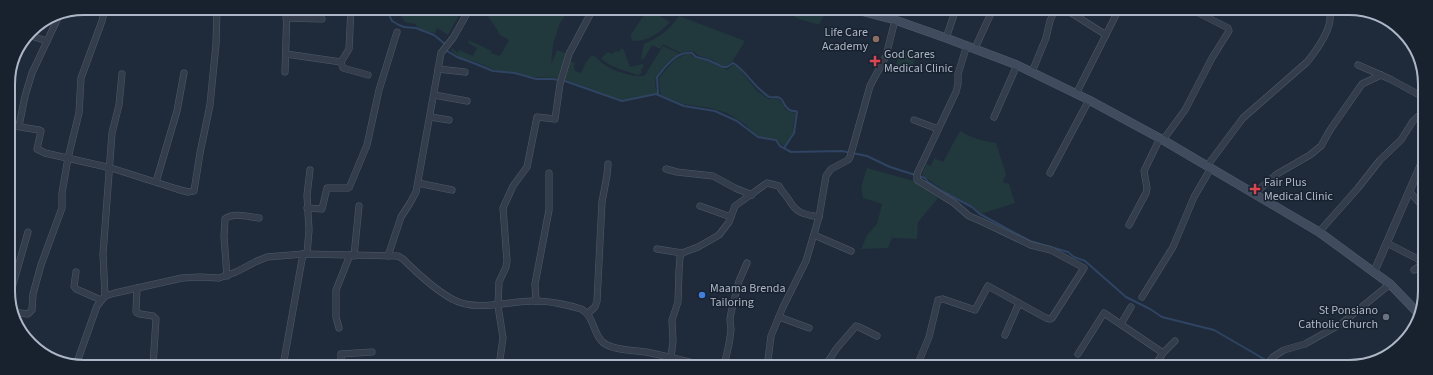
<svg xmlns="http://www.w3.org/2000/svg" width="1433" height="375" font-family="'Source Sans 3',sans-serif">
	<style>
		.green { fill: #21383c }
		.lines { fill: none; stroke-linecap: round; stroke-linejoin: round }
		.stream { stroke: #2f4462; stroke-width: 2 }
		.minor-casing { stroke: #505a68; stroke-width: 7 }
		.tertiary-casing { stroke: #505a68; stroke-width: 8 }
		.secondary-casing { stroke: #505a68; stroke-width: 9 }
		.minor { stroke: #333d4b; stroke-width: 6 }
		.tertiary { stroke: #333d4b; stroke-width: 7 }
		.secondary { stroke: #414b5e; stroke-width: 8 }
		.education-dot { fill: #8d6e63; stroke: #18222f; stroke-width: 1.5 }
		.health-dot { fill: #e0444e; stroke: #18222f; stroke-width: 1.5 }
		.shop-dot { fill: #3f7fe0; stroke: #18222f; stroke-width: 1.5 }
		.worship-dot { fill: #6b7280; stroke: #18222f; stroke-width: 1.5 }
		.labels { text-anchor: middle; stroke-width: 3; stroke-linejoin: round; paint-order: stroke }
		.poi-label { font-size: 12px; fill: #adb7c7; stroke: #18222f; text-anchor: start }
		.rim { fill: none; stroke: #adb7c7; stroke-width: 2 }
	</style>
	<rect width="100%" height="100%" fill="#1f2b3b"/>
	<g class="green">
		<path d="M404,8h59l-15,27 -11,-7 -2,5c-7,-1 -16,-3 -20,-9l-10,-2 -4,-6z"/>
		<path d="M482,8l88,1 -10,14 -7,21 -2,21 6,-15 10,4 -8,24 -30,-1 -13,-5 -19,-1 -21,-9 -16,-4 -9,-7 2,-3 4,5 2,-3 14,6 4,-8 -9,-5 1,-3 23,11 -1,2 9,3 9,-16 -9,-5 -4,-7z"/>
		<path d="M648,9l22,13c-11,12 -23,20 -39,19l1,-3 -2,-2z"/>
		<path d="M788,9h39l-8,16c-9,-4 -28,-5 -31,-16z"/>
		<path d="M679,16l66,25 -13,21 -7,5 -15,-8 -13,-4 -2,-3 -5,-1 -9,2 -18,-9 -3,5 -8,-4 -9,15 -2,-2 3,-14c14,-6 27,-15 35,-28z"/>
		<path d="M663,46l17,8 -10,6 -14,16 -1,10 3,7 -22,6 -14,1 -59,-21 7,-18 5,2 -1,3 1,5 6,2 4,-9 7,-9c5,2 8,7 13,10 9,6 30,14 40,10z"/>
		<path d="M621,48l3,2 6,17 12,-3 2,2 -3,4 1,3 -4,2c-9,-3 -32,-9 -37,-17l7,-6 4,2 4,-3 3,1z"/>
		<path d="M901,49l15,5 -4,17 -17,-3z"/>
		<path d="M686,54h4l6,4 9,2 20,9 2,1 6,-5 6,3 17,22 13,9 9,-1 2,2 5,9 6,3 5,1 -3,12 1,6 -8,14h-4l-6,-6 -19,-3 -12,-12 -18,-11 -16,-5 -28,-4 -22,-9 -1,-3 -1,-14 15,-18z"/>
		<path d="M960,131c11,7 24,10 36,12l10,31 -3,8 6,2 6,19 -34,11 -7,-7 -31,-17 -21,-15 4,-11 5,2 3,-8 9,4z"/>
		<path d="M867,168l47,13 24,17 -20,24 -1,17 -25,-1 -4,10 -27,1 6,-14 10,-11 5,-20 -19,-6 -2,-11z"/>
	</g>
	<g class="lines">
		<g class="stream">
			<path d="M133,8c16,4 33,3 49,0"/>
			<path d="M386,8l6,13 7,4 5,2 12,1 18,7 11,9 2,7 10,6 19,7 17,7 22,2 21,6h17l12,2 57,20 34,-7 28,12 31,5 22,10 21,16 18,3 4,6 11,6 51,-1 25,5 23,11 35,11 3,4 14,9 30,16 8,7 50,27 38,11 6,5 11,4 41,36 24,12 12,8 52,13 50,29 8,8"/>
			<path d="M658,95l-1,-18c9,-11 19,-26 35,-24l4,4 12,3 15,7h4l6,-4c12,7 19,21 30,29 2,2 5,5 7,5 3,1 7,-1 10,1 5,3 2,9 12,13h3l2,1 -3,21 -10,15"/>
		</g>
		<defs>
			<g id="minor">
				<path d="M1063,9l10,5 33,21"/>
				<path d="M512,11l2,-2"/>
				<path d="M286,18l36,1"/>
				<path d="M888,18l3,-9"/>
				<path d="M28,35l19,6"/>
				<path d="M946,38l10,-29"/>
				<path d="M975,48l18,-39"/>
				<path d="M286,54l55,8"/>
				<path d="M341,62l8,-13 2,-41"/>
				<path d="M341,62l2,6 25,7"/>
				<path d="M1358,65l32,14 33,18"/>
				<path d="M438,69l27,3"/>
				<path d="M285,72l2,-64"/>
				<path d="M1032,72l14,-34 4,-17 5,-12"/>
				<path d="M1076,94l43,-85"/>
				<path d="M434,95l33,6"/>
				<path d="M430,117l19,3"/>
				<path d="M994,117l23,-52"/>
				<path d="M914,120l24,9"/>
				<path d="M8,125l31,5 2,1 -4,18 8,4 66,15 66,21 11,3 6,-1 6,-38 10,-48 6,-61 1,-36"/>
				<path d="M19,126l6,-30 7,-23 25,-53 1,-7"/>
				<path d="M1163,140l22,-30 27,-52 17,-27 -1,-3 -37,-19"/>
				<path d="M1207,166l36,-48 64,-56c9,-11 30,-39 21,-53"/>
				<path d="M666,169l11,3 36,4 22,12 17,7"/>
				<path d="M1050,173l39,-73"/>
				<path d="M156,182l21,-71 7,-38"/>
				<path d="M418,183l34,7"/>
				<path d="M1410,192l13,15"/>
				<path d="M1255,193l22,-19 33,-19 11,-9 9,-16 32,-46 19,-9"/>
				<path d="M700,206l31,11"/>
				<path d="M307,208l15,1 5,-21h22l18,-43 12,-55 18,-58"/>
				<path d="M1129,225l17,-32 1,-5 -3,-17 16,-33"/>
				<path d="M1319,232l39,-44 22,-28 21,-20 12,-19 10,-9"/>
				<path d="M814,235l37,16"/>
				<path d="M1387,243l31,16 4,6"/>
				<path d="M657,249l25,4"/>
				<path d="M307,254l2,-24 -2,-35 3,-25"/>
				<path d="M354,256l5,-50"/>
				<path d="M388,256l13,-39 9,-14 6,-11 25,-139 12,-15 17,-30"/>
				<path d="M1414,270l9,-6"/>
				<path d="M76,272l-2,14 2,3 25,11"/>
				<path d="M227,276l-3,-39 1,-18c8,-7 24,-2 34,-1"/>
				<path d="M137,288l-1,24 4,2 13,2 3,3 -3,47"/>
				<path d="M105,296l-2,-42 9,-121 7,-28 3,-31"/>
				<path d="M1142,297l31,-50 21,-50 17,-29"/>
				<path d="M9,298l19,-66"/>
				<path d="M536,301l-1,-17 14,-74v-37"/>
				<path d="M12,312l16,2 4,-4 1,-16 8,-29 21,-57v-15l6,-35 11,-45 2,-35 21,-57 3,-13"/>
				<path d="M587,314l8,-7 2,-6 5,-99 5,-27 1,-11"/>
				<path d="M779,317l30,11"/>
				<path d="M1121,324l10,-17"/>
				<path d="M339,328l-3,-11v-27l14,-35"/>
				<path d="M1005,335l14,-32"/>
				<path d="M1078,354l26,-41 59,40"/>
				<path d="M76,365l21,-59 8,-10 10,-3 67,-15 18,-1 19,1 17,-6 19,-10 12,-5 36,-3 95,2 5,3c15,15 31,30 49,40 25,14 58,1 84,2 13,0 33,4 45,8 14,6 12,30 26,36 12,6 26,5 39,7 20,4 40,9 59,14"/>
				<path d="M283,366l20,-112"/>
				<path d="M341,366v-12l31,-2"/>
				<path d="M499,366l4,-28 -5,-32 1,-24 7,-15 1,-6 -4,-53 10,-22 14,-19 10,-50 18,2 5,-35 9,-30 24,-45"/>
				<path d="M670,366l3,-25 -1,-21 6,-18 1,-31 1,-14 2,-4 16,-6 21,-12 10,-13 6,-16 32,-23 12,3c3,6 7,9 10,14 8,14 15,14 30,17"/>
				<path d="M724,366l5,-22 2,-14 -1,-11 1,-6 8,-32 8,-18"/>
				<path d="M764,366l3,-2 1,-4 3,-24 12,-29 23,-46 13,-44 7,-41 5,-7 17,-9 2,-3 20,-71 16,-30 9,-36"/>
				<path d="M825,366l12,-18 19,-22 3,1 18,9"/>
				<path d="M917,366l12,-29 9,-37 5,-1 32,11 13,-24 58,32 4,1 2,-1 32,-50 -33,-18 -20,-5 -48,-23 -14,-6 -15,-13 -37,-23v-6l39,-82 2,-8v-10l9,-29"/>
				<path d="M1154,367l9,-14 12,-12"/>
				<path d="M1264,367l9,-10 11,-7 21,-6 36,-20 49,-40"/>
			</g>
			<path id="tertiary" d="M1374,272l49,-112"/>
			<path id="secondary" d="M853,9l42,11 51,18 71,27 72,35 74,40 156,92 71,52 29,30"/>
		</defs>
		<use href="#minor" class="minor-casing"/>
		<use href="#tertiary" class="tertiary-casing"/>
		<use href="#secondary" class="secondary-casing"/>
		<use href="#minor" class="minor"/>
		<use href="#tertiary" class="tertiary"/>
		<use href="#secondary" class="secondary"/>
	</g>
	<circle class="education-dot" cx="876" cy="39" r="4"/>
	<g class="health-dot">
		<path d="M873 55h4v4h4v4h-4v4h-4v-4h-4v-4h4z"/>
		<path d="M1253 183h4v4h4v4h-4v4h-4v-4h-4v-4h4z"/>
	</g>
	<circle class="shop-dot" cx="702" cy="295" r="4"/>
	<circle class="worship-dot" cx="1386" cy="317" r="4"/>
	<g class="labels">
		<g class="poi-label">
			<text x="868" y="36" text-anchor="end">Life Care<tspan x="868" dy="14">Academy</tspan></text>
			<text x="884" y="58">God Cares<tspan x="884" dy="14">Medical Clinic</tspan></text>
			<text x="1264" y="186">Fair Plus<tspan x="1264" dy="14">Medical Clinic</tspan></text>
			<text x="710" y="292">Maama Brenda<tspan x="710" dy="14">Tailoring</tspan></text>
			<text x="1378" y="314" text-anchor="end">St Ponsiano<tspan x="1378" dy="14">Catholic Church</tspan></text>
		</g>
	</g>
	<path d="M0 0H1433V375H0ZM84 15H1349A69 69 0 0 1 1418 84V291A69 69 0 0 1 1349 360H84A69 69 0 0 1 15 291V84A69 69 0 0 1 84 15Z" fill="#18222f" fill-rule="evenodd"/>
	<path class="rim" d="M84 15H1349A69 69 0 0 1 1418 84V291A69 69 0 0 1 1349 360H84A69 69 0 0 1 15 291V84A69 69 0 0 1 84 15Z"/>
</svg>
